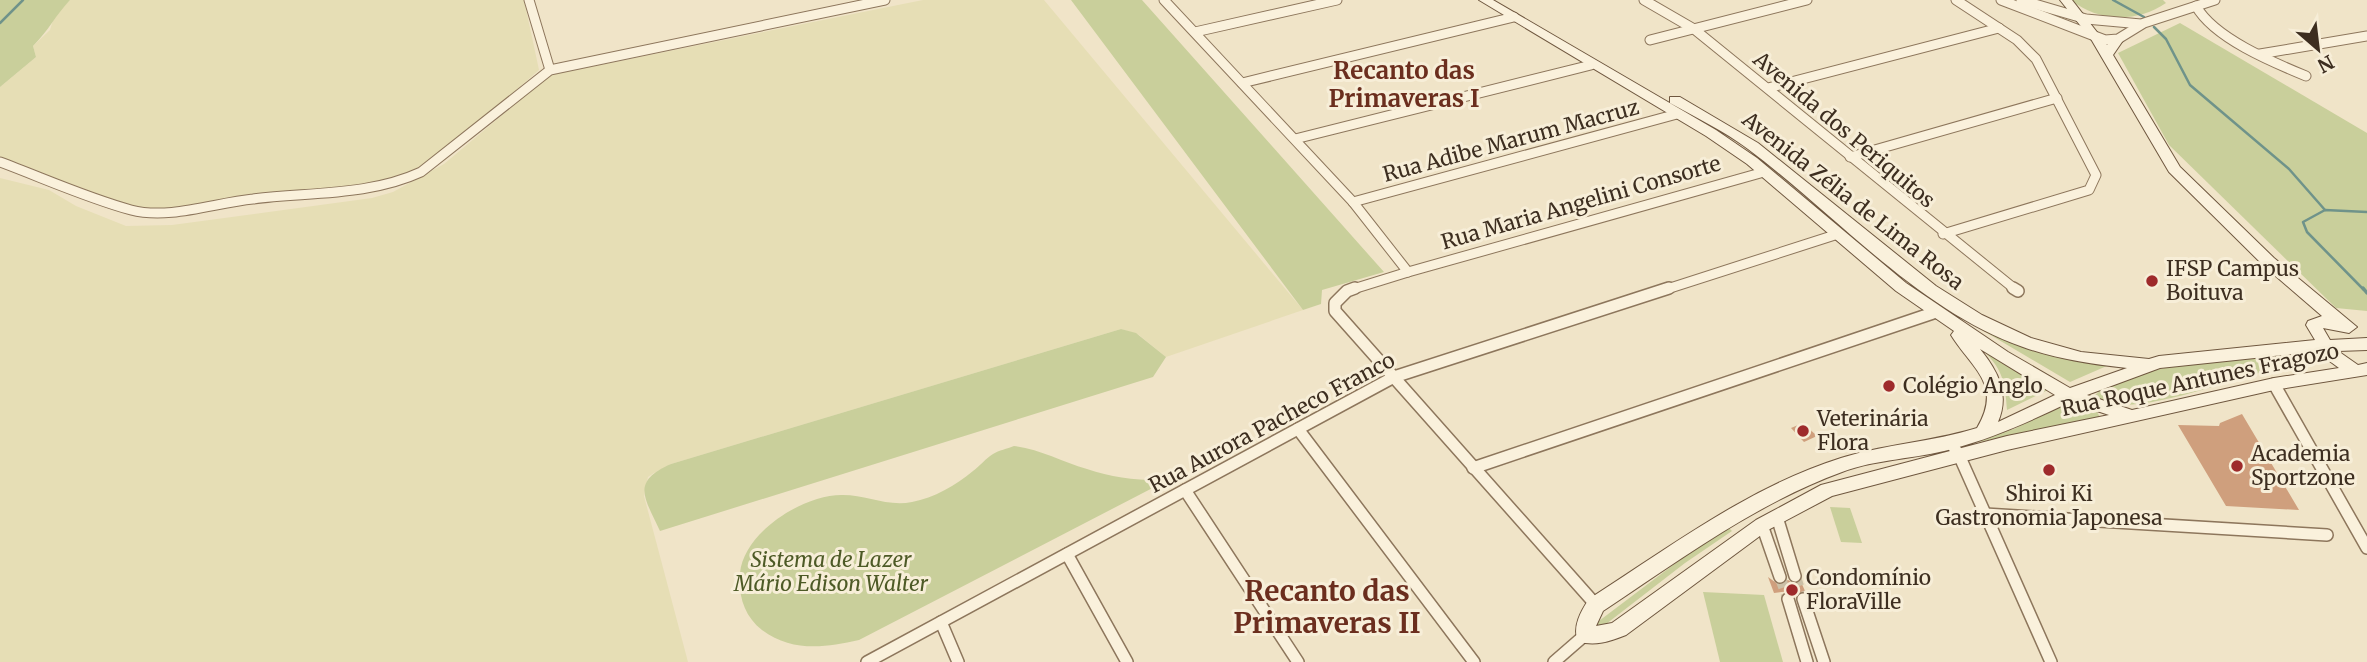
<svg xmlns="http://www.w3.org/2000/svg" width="2367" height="662" font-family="Merriweather,serif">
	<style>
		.farmland { fill: #e6deb5 }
		.green { fill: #c9cf9b }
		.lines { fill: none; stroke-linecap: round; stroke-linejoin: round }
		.stream-far1 { stroke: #6f938a; stroke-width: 2.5 }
		.stream { stroke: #6f938a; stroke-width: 3.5 }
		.building { fill: #cf9f7d }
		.street-tunnel { stroke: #ccc0a6; stroke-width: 11; stroke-dasharray: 11 6; stroke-linecap: butt }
		.street-far1-casing { stroke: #8d765c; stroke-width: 11 }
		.street-casing { stroke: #8d765c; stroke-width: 14 }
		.secondary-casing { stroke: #6f573f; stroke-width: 2 }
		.street-far1 { stroke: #faf1dc; stroke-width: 9 }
		.street { stroke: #faf1dc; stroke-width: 11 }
		.secondary { fill: #faf1dc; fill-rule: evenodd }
		.poi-dot { fill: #9e2a2b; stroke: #f7eed8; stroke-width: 2.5 }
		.labels { text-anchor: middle; stroke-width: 6; stroke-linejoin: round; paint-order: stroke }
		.street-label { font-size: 21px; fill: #3d2e20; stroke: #f7eed8 }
		.poi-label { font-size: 21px; fill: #3d2e20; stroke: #f7eed8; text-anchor: start }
		.park-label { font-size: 21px; font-style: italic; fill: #4d5a26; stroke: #f7eed8 }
		.quarter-label { font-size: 24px; font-weight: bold; fill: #6b2e1e; stroke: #f7eed8 }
		.near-quarter-label { font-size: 28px; font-weight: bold; fill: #6b2e1e; stroke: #f7eed8 }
	</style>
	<rect width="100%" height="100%" fill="#f0e4c8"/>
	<g class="farmland">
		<path d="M70,0h454l15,70 -107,94 -33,18 -229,30 -38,-2 -132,-48v-75l36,-30 -3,-11 17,-16 4,-13z"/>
		<path d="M923,0h121l259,310 -137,47 -27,-22 -18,-6 -450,135 -17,9 -6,4 -4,19 44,166h-688v-484l49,12 27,16 50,20 46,-1 200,-27 21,-6 51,-28 106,-89z"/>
	</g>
	<g class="green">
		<path d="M0,0h70c-15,16 -21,30 -37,46l3,11 -36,30z"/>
		<path d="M1071,0h71l242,272 -62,18 -1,14 -18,6z"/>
		<path d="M2071,0h92l3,3c-29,20 -68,19 -95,-3z"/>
		<path d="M2180,23l187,110v178l-31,-3 -167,-163 -51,-92z"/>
		<path d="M1977,327h2l130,38 -39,17z"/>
		<path d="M1121,329l15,4 30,24 -13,20 -493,154c-15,-33 -30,-49 11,-67z"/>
		<path d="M1980,348l68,42 -41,20c-2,-28 -4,-42 -27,-62z"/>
		<path d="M2315,350l10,11c-48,-5 -201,70 -230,34 43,-34 165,-40 220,-45z"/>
		<path d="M2069,401l28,11 3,5 -126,26 -2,-3 42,-11z"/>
		<path d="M1014,446c26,3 48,16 73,23 26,9 53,12 81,11l-309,160c-35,8 -67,12 -97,-10 -18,-14 -24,-35 -22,-57 4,-41 64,-79 103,-78 23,0 45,12 69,7 22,-4 44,-17 61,-31 7,-5 13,-13 20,-17 6,-4 14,-5 21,-8z"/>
		<path d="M1830,507l20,1 12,35 -21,-1z"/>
		<path d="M1729,528l3,3 -47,32 -88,68 -6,-4 90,-68z"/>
		<path d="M1703,592l61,3 19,67h-63z"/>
	</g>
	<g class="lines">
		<g class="stream-far1">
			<path d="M2113,0l31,17"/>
			<path d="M0,23l23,-23"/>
			<path d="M2154,27l12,12 24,46 99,84 36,41"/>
			<path d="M2364,290l-57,-58 -4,-10 22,-12 42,2"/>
		</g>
		<path class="stream" d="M2363,288l4,5"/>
	</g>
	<g class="building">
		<path d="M2242,414l57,96 -73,-4 -48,-81 41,1 1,-3z"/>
		<path d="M1803,423l14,13 -13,6 -13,-14z"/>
		<path d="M1768,577l11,8 9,-5 6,4 7,-2 4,9 -9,5 -7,-5 -15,2z"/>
	</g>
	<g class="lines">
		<g class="street-tunnel">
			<path d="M1795,576l8,23"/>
			<path d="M1780,577l8,22"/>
		</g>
		<defs>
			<g id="street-far1">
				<path d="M529,0l21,70"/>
				<path d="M1164,0l189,202 55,70 -58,18"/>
				<path d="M1644,0l50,29 322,261"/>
				<path d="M2001,0l104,40 13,-1 26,-16 71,-23"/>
				<path d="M2021,0l65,19 55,5"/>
				<path d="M2196,6c18,32 76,56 110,70"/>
				<path d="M1195,32l142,-32"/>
				<path d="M1650,40l157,-40"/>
				<path d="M2260,54l107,-18"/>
				<path d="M1242,83l272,-66"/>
				<path d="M1768,88l231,-60"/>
				<path d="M1295,139l296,-74"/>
				<path d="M1850,157l207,-59"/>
				<path d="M0,162c43,16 87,36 131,48 38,10 83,-7 122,-11 56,-7 116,-3 168,-27l129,-102 335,-70"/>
				<path d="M1353,202l324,-88"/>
				<path d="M1943,234l146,-44 7,-15 -60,-116 -19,-19 -61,-40"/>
				<path d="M1408,272l356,-100"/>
				<path d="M1664,290l174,-56"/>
			</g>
			<g id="street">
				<path d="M1355,288l-8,3 -12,12v8l261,294"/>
				<path d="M2013,288l5,3"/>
				<path d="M2274,384l93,164"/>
				<path d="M1298,429l176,233"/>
				<path d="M1951,443l8,12 92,207"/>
				<path d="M1473,468l463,-156"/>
				<path d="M1185,490l113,172"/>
				<path d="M1985,514l342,21"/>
				<path d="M1777,517l18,59"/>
				<path d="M1762,525l18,52"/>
				<path d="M1067,554l60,108"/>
				<path d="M1788,599l19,63"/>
				<path d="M1803,599l21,63"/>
				<path d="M941,622l17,40"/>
				<path d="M867,662l527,-285 275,-89"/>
				<path d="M1554,662l31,-27"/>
			</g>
			<path id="secondary" d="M1479,0h14l223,130 41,28 149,125 102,69 62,36 57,-20c-36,-4 -70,-9 -104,-21 -104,-36 -188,-133 -275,-198 -24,-18 -51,-31 -78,-46v-6h10l78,46 178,143 46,29 49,23 50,14 68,7 10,-3 156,-16 -9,-15 2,-4 14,-5 -58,-50 -95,-94 -78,-133 -31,-39h12l35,45 7,-9h8l2,3 -11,16 67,112 94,91 83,69 -8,6 -26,-5 7,12 37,-2v12l-29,1 20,14 9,-2v12l-93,15 -267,60 -175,46 -64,34 -142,105c-15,6 -32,12 -48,6 -6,-14 3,-30 11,-42 81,-52 160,-112 252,-141 44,-14 92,-16 136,-30 26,-44 -5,-59 -26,-93l3,-4 -58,-40 -149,-127 -41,-28zM1980,349l75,46 -57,27c12,-28 0,-51 -18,-73zM2321,351l3,6 15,11 -65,10 -142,32 -45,-15 73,-27zM2070,402l39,13 -102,21 -186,49 -65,35 -144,103 -16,3 7,-15c77,-51 152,-107 239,-139 34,-13 74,-13 110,-23 41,-11 79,-28 118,-47z"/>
		</defs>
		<use href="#street-far1" class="street-far1-casing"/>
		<use href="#street" class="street-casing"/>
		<use href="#secondary" class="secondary-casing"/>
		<use href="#street-far1" class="street-far1"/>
		<use href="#street" class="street"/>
		<use href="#secondary" class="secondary"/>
	</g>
	<g class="poi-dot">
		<circle cx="2152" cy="281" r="7"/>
		<circle cx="1889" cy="386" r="7"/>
		<circle cx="1803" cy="431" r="7"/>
		<circle cx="2237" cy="466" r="7"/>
		<circle cx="2049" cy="470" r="7"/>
		<circle cx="1792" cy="590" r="7"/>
	</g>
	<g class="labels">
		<g class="street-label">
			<text transform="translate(1844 130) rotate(40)" y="7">Avenida dos Periquitos</text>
			<text transform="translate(1511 141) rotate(-15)" y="7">Rua Adibe Marum Macruz</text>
			<text transform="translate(1853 201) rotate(38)" y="7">Avenida Zélia de Lima Rosa</text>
			<text transform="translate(1581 203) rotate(-16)" y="7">Rua Maria Angelini Consorte</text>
			<text transform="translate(2200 380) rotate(-12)" y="7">Rua Roque Antunes Fragozo</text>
			<text transform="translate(1272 423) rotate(-28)" y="7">Rua Aurora Pacheco Franco</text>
		</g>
		<g class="poi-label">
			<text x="2166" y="276">IFSP Campus<tspan x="2166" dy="24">Boituva</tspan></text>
			<text x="1903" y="393">Colégio Anglo</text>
			<text x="1817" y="426">Veterinária<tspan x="1817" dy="24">Flora</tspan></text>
			<text x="2251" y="461">Academia<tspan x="2251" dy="24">Sportzone</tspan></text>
			<text x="2049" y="501" text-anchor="middle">Shiroi Ki<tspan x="2049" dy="24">Gastronomia Japonesa</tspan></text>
			<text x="1806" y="585">Condomínio<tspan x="1806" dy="24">FloraVille</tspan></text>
		</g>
		<g class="park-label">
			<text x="831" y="567">Sistema de Lazer<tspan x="831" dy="24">Mário Edison Walter</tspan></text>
		</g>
		<g class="quarter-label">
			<text x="1404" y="79">Recanto das<tspan x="1404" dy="28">Primaveras I</tspan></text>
		</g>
		<g class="near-quarter-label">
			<text x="1327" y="601">Recanto das<tspan x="1327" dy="32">Primaveras II</tspan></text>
		</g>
	</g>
	<g transform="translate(2318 49) rotate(152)" stroke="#f7eed8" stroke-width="5" paint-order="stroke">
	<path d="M0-5L12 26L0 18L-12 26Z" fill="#3d2e20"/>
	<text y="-10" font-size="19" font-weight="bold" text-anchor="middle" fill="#3d2e20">N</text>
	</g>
</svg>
